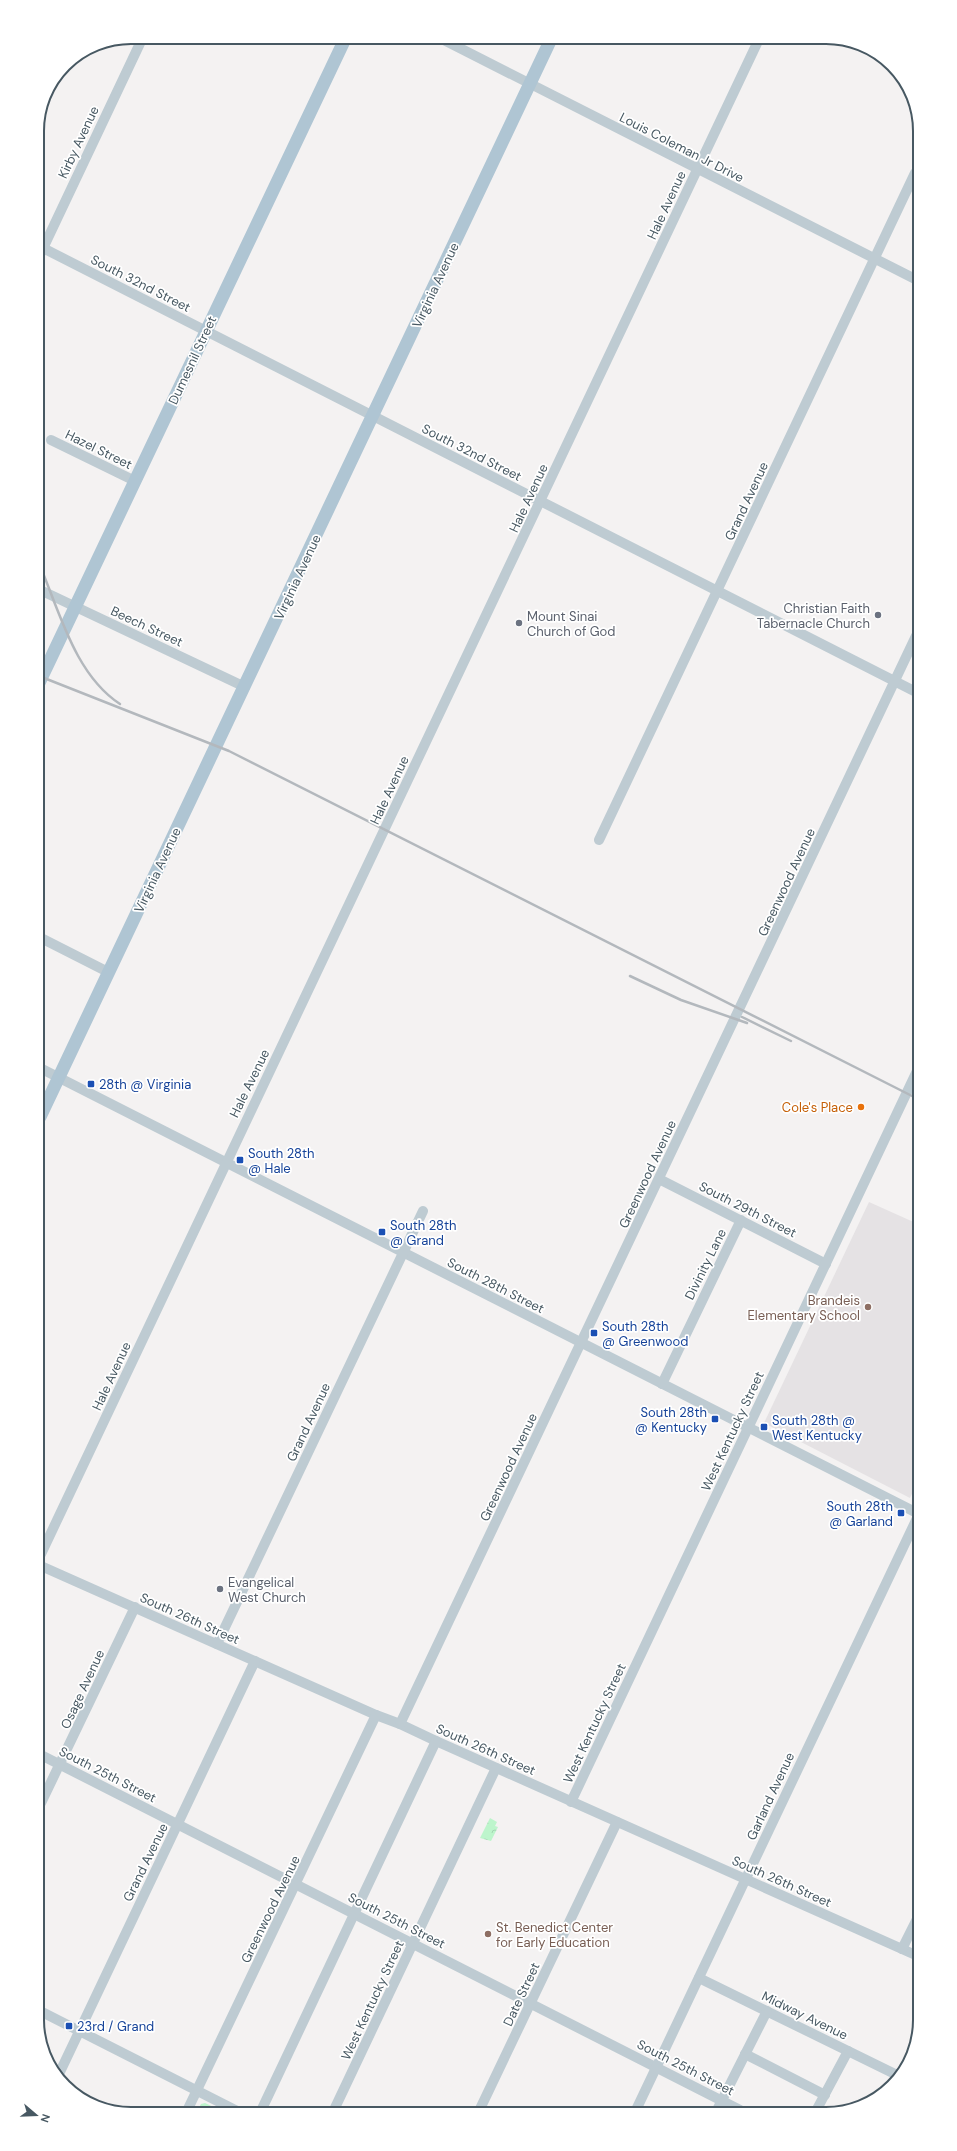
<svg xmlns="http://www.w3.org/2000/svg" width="957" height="2151" font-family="'DM Sans',sans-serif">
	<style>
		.education { fill: #e5e2e4 }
		.park { fill: url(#park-crowns) }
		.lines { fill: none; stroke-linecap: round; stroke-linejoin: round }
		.minor { stroke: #becbd2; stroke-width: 10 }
		.major { stroke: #afc5d3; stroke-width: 13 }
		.rail { stroke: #b3b8bd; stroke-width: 2.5 }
		.worship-dot { fill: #6b7280; stroke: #fff; stroke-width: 1.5 }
		.transit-dot { fill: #1a4fb4; stroke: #fff; stroke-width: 1.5 }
		.food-dot { fill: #e8710a; stroke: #fff; stroke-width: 1.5 }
		.education-dot { fill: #8d6e63; stroke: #fff; stroke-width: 1.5 }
		.labels { text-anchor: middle; stroke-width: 3.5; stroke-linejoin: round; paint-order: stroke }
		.street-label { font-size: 13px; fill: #475862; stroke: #fff }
		.worship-label { font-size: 13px; fill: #5b616d; stroke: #fff; text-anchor: start }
		.transit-label { font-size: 13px; fill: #164399; stroke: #fff; text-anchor: start }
		.food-label { font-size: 13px; fill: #c56008; stroke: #fff; text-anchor: end }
		.education-label { font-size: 13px; fill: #785e54; stroke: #fff; text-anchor: end }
		.rim { fill: none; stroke: #475862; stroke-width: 2 }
	</style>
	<defs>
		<pattern id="park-crowns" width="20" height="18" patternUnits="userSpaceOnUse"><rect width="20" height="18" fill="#bdf5cc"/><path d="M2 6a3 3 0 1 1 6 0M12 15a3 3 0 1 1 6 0" fill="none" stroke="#a4d4b2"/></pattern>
	</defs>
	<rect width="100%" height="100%" fill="#f4f2f2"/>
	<path class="education" d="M869,1202l49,22 1,255 -9,19 -146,-75z"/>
	<g class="park">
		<path d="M490,1818l7,4 -2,4 3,1 -7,14 -11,-3z"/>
		<path d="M205,2103l21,10h-30l5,-9z"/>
	</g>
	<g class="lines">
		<g class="minor">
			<path d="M438,37l477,242"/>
			<path d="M37,245l879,447"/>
			<path d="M38,259l105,-222"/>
			<path d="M51,440l84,41"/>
			<path d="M38,589l207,98"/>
			<path d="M599,840l316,-667"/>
			<path d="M39,937l69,35"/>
			<path d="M40,1068l879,446"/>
			<path d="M659,1179l167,85"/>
			<path d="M662,1384l79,-164"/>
			<path d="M41,1554l719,-1517"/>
			<path d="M41,1566l335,149 24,9 36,17 484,216"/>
			<path d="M217,1644l206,-433"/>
			<path d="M400,1724l516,-1088"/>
			<path d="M41,1755l699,355"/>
			<path d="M571,1802l346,-731"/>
			<path d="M41,1803l94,-196"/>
			<path d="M902,1949l18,-36"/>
			<path d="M699,1978l200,98"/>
			<path d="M42,2012l199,101"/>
			<path d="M745,2054l80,41"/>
			<path d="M59,2074l196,-413"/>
			<path d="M817,2109l31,-58"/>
			<path d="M636,2110l283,-596"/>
			<path d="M717,2110l50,-99"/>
			<path d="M479,2111l138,-289"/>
			<path d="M333,2112l163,-344"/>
			<path d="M186,2113l190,-398"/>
			<path d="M260,2113l176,-372"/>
		</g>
		<g class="major">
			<path d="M39,683l307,-646"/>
			<path d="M40,1117l512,-1080"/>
		</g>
		<g class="rail">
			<path d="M38,561c21,48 36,113 82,143"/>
			<path d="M39,676l190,75 689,348"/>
			<path d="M630,976l51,24 66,23"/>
			<path d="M742,1017l49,24"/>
		</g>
	</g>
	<g class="worship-dot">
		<circle cx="878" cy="615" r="4"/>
		<circle cx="519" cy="623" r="4"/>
		<circle cx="220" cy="1589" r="4"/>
	</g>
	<g class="transit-dot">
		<rect x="87" y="1080" width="8" height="8" rx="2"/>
		<rect x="236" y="1156" width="8" height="8" rx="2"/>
		<rect x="378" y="1228" width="8" height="8" rx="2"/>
		<rect x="590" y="1329" width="8" height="8" rx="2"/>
		<rect x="711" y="1415" width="8" height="8" rx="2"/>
		<rect x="760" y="1423" width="8" height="8" rx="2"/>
		<rect x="897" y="1509" width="8" height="8" rx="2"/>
		<rect x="65" y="2022" width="8" height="8" rx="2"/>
	</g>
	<circle class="food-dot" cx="861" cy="1107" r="4"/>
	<g class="education-dot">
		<circle cx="868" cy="1307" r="4"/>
		<circle cx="488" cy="1934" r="4"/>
	</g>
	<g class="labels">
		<g class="street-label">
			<text transform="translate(78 142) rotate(-65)" y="5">Kirby Avenue</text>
			<text transform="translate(682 147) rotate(27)" y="5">Louis Coleman Jr Drive</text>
			<text transform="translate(666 205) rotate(-65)" y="5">Hale Avenue</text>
			<text transform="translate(141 283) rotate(27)" y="5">South 32nd Street</text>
			<text transform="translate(435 285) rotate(-65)" y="5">Virginia Avenue</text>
			<text transform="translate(192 360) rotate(-65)" y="5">Dumesnil Street</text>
			<text transform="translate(99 449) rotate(26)" y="5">Hazel Street</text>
			<text transform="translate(472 452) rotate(27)" y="5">South 32nd Street</text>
			<text transform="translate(528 498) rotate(-65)" y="5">Hale Avenue</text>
			<text transform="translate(746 501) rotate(-65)" y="5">Grand Avenue</text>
			<text transform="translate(297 577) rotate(-65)" y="5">Virginia Avenue</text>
			<text transform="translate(147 626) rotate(25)" y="5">Beech Street</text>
			<text transform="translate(389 790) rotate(-65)" y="5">Hale Avenue</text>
			<text transform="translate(157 870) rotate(-65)" y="5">Virginia Avenue</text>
			<text transform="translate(786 882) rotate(-65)" y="5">Greenwood Avenue</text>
			<text transform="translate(249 1083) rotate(-64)" y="5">Hale Avenue</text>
			<text transform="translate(647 1174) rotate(-65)" y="5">Greenwood Avenue</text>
			<text transform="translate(748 1209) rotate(27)" y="5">South 29th Street</text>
			<text transform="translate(705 1264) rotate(-64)" y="5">Divinity Lane</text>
			<text transform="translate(496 1285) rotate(27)" y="5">South 28th Street</text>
			<text transform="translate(111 1376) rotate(-65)" y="5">Hale Avenue</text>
			<text transform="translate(308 1422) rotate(-65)" y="5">Grand Avenue</text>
			<text transform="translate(732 1431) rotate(-65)" y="5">West Kentucky Street</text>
			<text transform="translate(508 1467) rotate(-65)" y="5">Greenwood Avenue</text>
			<text transform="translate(190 1618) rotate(24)" y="5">South 26th Street</text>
			<text transform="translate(82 1689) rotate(-65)" y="5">Osage Avenue</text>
			<text transform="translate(594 1723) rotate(-65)" y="5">West Kentucky Street</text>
			<text transform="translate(486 1749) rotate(24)" y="5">South 26th Street</text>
			<text transform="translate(108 1774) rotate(27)" y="5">South 25th Street</text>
			<text transform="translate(770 1796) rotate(-65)" y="5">Garland Avenue</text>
			<text transform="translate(145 1862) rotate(-64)" y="5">Grand Avenue</text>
			<text transform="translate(782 1881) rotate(24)" y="5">South 26th Street</text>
			<text transform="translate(270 1909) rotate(-64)" y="5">Greenwood Avenue</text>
			<text transform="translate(397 1920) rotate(27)" y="5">South 25th Street</text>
			<text transform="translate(521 1994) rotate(-65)" y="5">Date Street</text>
			<text transform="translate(372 2000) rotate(-65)" y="5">West Kentucky Street</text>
			<text transform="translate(805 2015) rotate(26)" y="5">Midway Avenue</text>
			<text transform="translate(686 2067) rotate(27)" y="5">South 25th Street</text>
		</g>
		<g class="worship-label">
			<text x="870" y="613" text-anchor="end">Christian Faith<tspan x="870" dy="15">Tabernacle Church</tspan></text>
			<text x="527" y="621">Mount Sinai<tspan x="527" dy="15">Church of God</tspan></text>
			<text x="228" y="1587">Evangelical<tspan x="228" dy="15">West Church</tspan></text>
		</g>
		<g class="transit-label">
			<text x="99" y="1089">28th @ Virginia</text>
			<text x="248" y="1158">South 28th<tspan x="248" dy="15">@ Hale</tspan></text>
			<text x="390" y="1230">South 28th<tspan x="390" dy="15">@ Grand</tspan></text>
			<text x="602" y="1331">South 28th<tspan x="602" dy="15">@ Greenwood</tspan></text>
			<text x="707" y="1417" text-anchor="end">South 28th<tspan x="707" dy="15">@ Kentucky</tspan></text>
			<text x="772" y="1425">South 28th @<tspan x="772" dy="15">West Kentucky</tspan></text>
			<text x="893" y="1511" text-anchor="end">South 28th<tspan x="893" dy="15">@ Garland</tspan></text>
			<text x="77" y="2031">23rd / Grand</text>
		</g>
		<g class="food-label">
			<text x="853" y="1112">Cole's Place</text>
		</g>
		<g class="education-label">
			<text x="860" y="1305">Brandeis<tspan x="860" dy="15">Elementary School</tspan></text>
			<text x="496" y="1932" text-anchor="start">St. Benedict Center<tspan x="496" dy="15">for Early Education</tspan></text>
		</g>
	</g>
	<path d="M0 0H957V2151H0ZM131 44H826A87 87 0 0 1 913 131V2020A87 87 0 0 1 826 2107H131A87 87 0 0 1 44 2020V131A87 87 0 0 1 131 44Z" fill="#fff" fill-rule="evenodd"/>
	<path class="rim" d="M131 44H826A87 87 0 0 1 913 131V2020A87 87 0 0 1 826 2107H131A87 87 0 0 1 44 2020V131A87 87 0 0 1 131 44Z"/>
	<g transform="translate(36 2115) rotate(109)" stroke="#ffffff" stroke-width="3" paint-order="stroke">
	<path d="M0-3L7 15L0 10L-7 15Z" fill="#475862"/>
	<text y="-6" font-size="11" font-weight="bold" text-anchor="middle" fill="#475862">N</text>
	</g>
</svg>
